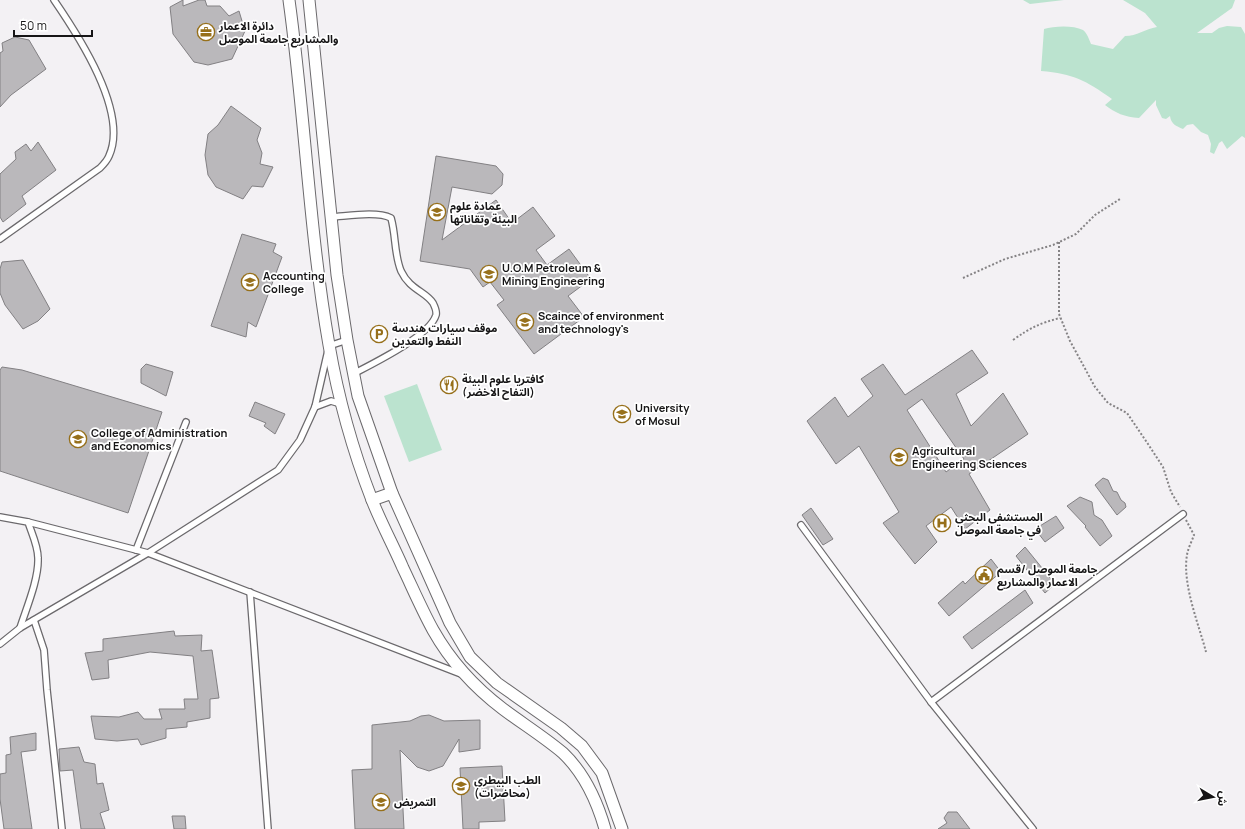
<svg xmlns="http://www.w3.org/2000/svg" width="1245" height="829" font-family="Manrope,'Noto Sans Arabic',sans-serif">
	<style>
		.green { fill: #bbe3cf }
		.building { fill: #bab8bb; stroke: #828083; fill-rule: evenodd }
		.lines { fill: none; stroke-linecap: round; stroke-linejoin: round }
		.lane-casing { stroke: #6b696c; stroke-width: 8 }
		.street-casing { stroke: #6b696c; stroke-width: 13 }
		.path { stroke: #858385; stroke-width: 2; stroke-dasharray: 2 2; stroke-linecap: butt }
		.lane { stroke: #fff; stroke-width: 5.5 }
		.street { stroke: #fff; stroke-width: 11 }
		.labels { text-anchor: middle; stroke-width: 3.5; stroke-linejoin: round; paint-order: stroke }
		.poi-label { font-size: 11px; font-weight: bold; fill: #161516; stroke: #fff; text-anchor: start }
	</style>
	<rect width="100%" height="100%" fill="#f3f1f4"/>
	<g class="green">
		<path d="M1023,0h41l-34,4z"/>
		<path d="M1123,0h112l-3,8 -35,25h15l7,-5 8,-2 14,1 4,7v104l-3,-2 -15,13 -5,-8 -3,2 -5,11 -4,-2 1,-8 -3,-9 -7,-3 -8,-8 -6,1 -4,4c-7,-3 -12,-5 -13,-13l-4,3 -4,-1 -6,-13v-5l-17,18c-14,-1 -24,-5 -34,-13l7,-6c-27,-19 -38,-25 -71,-28l3,-42c10,-3 29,-4 39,1 4,3 6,9 8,14l22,5 12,-13c12,0 20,-7 32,-9l-12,-14z"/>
		<path d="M417,384l25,66 -33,12 -25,-66z"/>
	</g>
	<g class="building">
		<path d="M183,0v6l16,-6h6l2,6h13l9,10 10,-5 6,20 -13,28 -24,6 -14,-3 -21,-28 -3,-27z"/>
		<path d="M15,37l14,3 17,29 -35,26 -11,12v-54l3,-2 -1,-8z"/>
		<path d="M231,106l30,22 -4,12 5,13 -2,11 13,3 -10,20 -11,-1 -9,13 -27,-12 -8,-12 -3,-20 3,-21 10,-9z"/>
		<path d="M38,142l18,28 -34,26 4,8 -23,18 -3,-5v-43l16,-15 -1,-7 11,-8 5,7z"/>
		<path d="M436,156l60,10 7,8 -1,11 -10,9 -40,-7 -10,53 54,-40 16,23 21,-16 22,29 -19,14 11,15 22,-16 22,30 -23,17 16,21 -50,37 -37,-49 7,-5 -14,-18 -7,5 -13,-18 -50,-8z"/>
		<path d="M242,234l34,10 -3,8 9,5 -26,70 -8,-5 -2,15 -35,-11z"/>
		<path d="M23,260l27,49 -12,12 -15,8 -18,-24 -5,-12v-24l2,-7z"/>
		<path d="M972,350l16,23 -32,21 15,32 32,-33 25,41 -59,40 21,36 -25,19 -14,-22 -25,19 11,16 -22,22 -32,-41 16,-11 -40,-66 -23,18 -29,-43 28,-24 13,20 25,-21 -12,-17 22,-15 22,31zM922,399l42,60 -18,13 -39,-62z"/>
		<path d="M146,364l27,8 -7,24 -25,-13v-14z"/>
		<path d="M2,367l20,3 140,42 -34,101 -128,-42v-101z"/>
		<path d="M255,402l30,12 -10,20 -11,-8 2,-3 -17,-7z"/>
		<path d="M1103,478l5,2 5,11 4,1 4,8 4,3 1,4 -9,8 -22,-30z"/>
		<path d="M1080,497l12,5 2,13 8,5 10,16 -12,10 -15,-19 1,-1 -19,-20z"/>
		<path d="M811,508l22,31 -10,6 -21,-30z"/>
		<path d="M1056,516l8,12 -19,14 -10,-13z"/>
		<path d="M1025,547l30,37 -10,9 -29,-37z"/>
		<path d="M991,559l10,13 -52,44 -11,-13 25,-22 2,3z"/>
		<path d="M1025,590l8,13 -61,46 -9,-12z"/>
		<path d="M174,631l1,5 27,-1 -1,16 11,-1 7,48 -9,1v19l-23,4v5l-21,2v9l-25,7 -3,-6 -21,2 -22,-2 -4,-23 28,1 19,-5 6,7h18l-3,-10h26l-1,-10h14l-5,-43 -43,-4 -42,8 1,18 -17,2 -7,-27 18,-2v-12z"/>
		<path d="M429,715l15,6 36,-1v29l-21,3v-13l-16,27 -14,5 -12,-4 -17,-17 4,79h-49l-3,-59 20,-1v-44l38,-4 11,-5z"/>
		<path d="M36,733v17l-15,2 11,77h-28l-4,-30v-25l6,-1v-18l5,-1 -1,-17z"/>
		<path d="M79,747l5,15 11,2 2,20 6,-1 6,27 -9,3 5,16h-24l-8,-59 -13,1 -1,-22z"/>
		<path d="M502,766l3,55 -26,1v7h-16l-3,-61z"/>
		<path d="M948,812h9l13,17h-32l9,-6 -3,-5z"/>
		<path d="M172,816h13l1,13h-12z"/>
	</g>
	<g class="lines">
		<defs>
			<g id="lane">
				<path d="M331,217c17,-1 46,-6 60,1 5,17 3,36 10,53 9,19 24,20 32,32 2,4 4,8 3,12 -6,21 -64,49 -83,59"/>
				<path d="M0,239l100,-71c3,-3 7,-7 9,-12 20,-44 -31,-121 -55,-156"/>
				<path d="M315,407l16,-6 10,3"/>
				<path d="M0,517l28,5c4,12 10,24 10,36 1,21 -12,51 -18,70"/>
				<path d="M28,522l120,31 313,121"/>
				<path d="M801,525l130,177 102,127"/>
				<path d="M136,550l50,-128"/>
				<path d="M250,592l18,237"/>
				<path d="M34,620l10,30 3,40 15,139"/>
				<path d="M0,644l20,-16 128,-75 130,-83 22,-30 15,-33 14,-61 18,-6"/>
				<path d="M931,702l252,-188"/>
			</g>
			<g id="street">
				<path d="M289,0c16,115 20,231 40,345 9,52 24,106 43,155 9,23 21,45 31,68 10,21 19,42 30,62 18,32 41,57 70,79 20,15 41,28 60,44 21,20 34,48 42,76"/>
				<path d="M309,0l28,275 10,65 11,56 34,97 58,130 20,34 27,26 64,45 21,18 20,27 20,56"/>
				<path d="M372,500l20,-7"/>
			</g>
		</defs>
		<use href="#lane" class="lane-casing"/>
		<use href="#street" class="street-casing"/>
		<g class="path">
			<path d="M1059,242v72l11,27 25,46 13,16 19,10 21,31 15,23 8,25 9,15"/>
			<path d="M963,278l42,-19 48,-14 23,-11 19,-19 25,-16"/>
			<path d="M1013,340c17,-12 27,-17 47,-22"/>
			<path d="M1186,520l8,15c-2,6 -6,13 -7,20 -5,29 12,70 19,97"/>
		</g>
		<use href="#lane" class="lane"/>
		<use href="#street" class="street"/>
	</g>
	<defs>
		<symbol id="office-ring" viewBox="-11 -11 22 22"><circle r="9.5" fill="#fff" stroke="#97701b" stroke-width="1.5"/><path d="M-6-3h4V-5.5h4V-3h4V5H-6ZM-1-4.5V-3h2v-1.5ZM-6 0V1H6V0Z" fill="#97701b"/></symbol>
		<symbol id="university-ring" viewBox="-11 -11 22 22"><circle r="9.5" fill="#fff" stroke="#97701b" stroke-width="1.5"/><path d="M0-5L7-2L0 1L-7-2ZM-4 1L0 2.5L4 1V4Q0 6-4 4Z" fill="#97701b"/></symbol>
		<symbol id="parking-ring" viewBox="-11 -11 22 22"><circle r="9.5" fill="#fff" stroke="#97701b" stroke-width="1.5"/><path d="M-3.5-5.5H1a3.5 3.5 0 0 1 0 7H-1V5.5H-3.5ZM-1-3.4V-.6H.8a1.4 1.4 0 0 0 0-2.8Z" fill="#97701b"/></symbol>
		<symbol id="restaurant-ring" viewBox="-11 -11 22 22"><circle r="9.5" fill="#fff" stroke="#97701b" stroke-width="1.5"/><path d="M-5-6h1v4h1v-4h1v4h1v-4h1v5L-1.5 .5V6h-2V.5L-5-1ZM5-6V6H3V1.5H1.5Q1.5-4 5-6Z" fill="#97701b"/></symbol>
		<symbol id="hospital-ring" viewBox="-11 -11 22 22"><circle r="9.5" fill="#fff" stroke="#97701b" stroke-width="1.5"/><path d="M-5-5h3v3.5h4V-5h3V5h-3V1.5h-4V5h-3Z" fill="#97701b"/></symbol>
		<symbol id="civic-ring" viewBox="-11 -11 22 22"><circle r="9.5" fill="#fff" stroke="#97701b" stroke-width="1.5"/><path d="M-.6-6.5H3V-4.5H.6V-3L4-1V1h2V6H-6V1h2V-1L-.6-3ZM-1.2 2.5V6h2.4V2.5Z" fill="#97701b"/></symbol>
	</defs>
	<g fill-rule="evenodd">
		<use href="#office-ring" x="196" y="22" width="20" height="20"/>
		<use href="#university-ring" x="427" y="202" width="20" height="20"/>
		<use href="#university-ring" x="479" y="264" width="20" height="20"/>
		<use href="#university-ring" x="240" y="272" width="20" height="20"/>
		<use href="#university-ring" x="515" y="312" width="20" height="20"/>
		<use href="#parking-ring" x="369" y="324" width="20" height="20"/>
		<use href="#restaurant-ring" x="439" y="375" width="20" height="20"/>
		<use href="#university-ring" x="612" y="404" width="20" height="20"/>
		<use href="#university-ring" x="68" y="429" width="20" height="20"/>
		<use href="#university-ring" x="889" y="447" width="20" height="20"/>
		<use href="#hospital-ring" x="932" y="513" width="20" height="20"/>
		<use href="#civic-ring" x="974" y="565" width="20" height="20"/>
		<use href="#university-ring" x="451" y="776" width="20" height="20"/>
		<use href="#university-ring" x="371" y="792" width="20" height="20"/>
	</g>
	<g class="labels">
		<g class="poi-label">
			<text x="219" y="30">دائرة الاعمار<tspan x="219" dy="13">والمشاريع جامعة الموصل</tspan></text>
			<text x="450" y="210">عمادة علوم<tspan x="450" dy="13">البيئة وتقاناتها</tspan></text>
			<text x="502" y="272">U.O.M Petroleum &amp;<tspan x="502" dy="13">Mining Engineering</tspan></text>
			<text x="263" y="280">Accounting<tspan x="263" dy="13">College</tspan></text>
			<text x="538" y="320">Scaince of environment<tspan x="538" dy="13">and technology's</tspan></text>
			<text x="392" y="332">موقف سيارات هندسة<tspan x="392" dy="13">النفط والتعدين</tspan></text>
			<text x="462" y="383">كافتريا علوم البيئة<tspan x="462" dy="13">(التفاح الاخضر)</tspan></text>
			<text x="635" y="412">University<tspan x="635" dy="13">of Mosul</tspan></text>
			<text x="91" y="437">College of Administration<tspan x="91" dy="13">and Economics</tspan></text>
			<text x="912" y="455">Agricultural<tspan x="912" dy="13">Engineering Sciences</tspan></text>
			<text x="955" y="521">المستشفى البحثي<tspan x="955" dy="13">في جامعة الموصل</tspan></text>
			<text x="997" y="573">جامعة الموصل /قسم<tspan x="997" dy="13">الاعمار والمشاريع</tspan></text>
			<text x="474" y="784">الطب البيطري<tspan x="474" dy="13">(محاضرات)</tspan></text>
			<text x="394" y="806">التمريض</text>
		</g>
	</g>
	<g transform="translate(1213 797) rotate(100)" stroke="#ffffff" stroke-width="3" paint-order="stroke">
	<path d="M0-3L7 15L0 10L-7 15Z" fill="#161516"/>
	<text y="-6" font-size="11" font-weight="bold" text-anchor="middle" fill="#161516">ش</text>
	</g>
	<path d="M14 30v6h78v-6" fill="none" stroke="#161516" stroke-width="2"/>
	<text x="20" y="30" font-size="12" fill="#161516" stroke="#ffffff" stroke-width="3" paint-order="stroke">50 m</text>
</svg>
